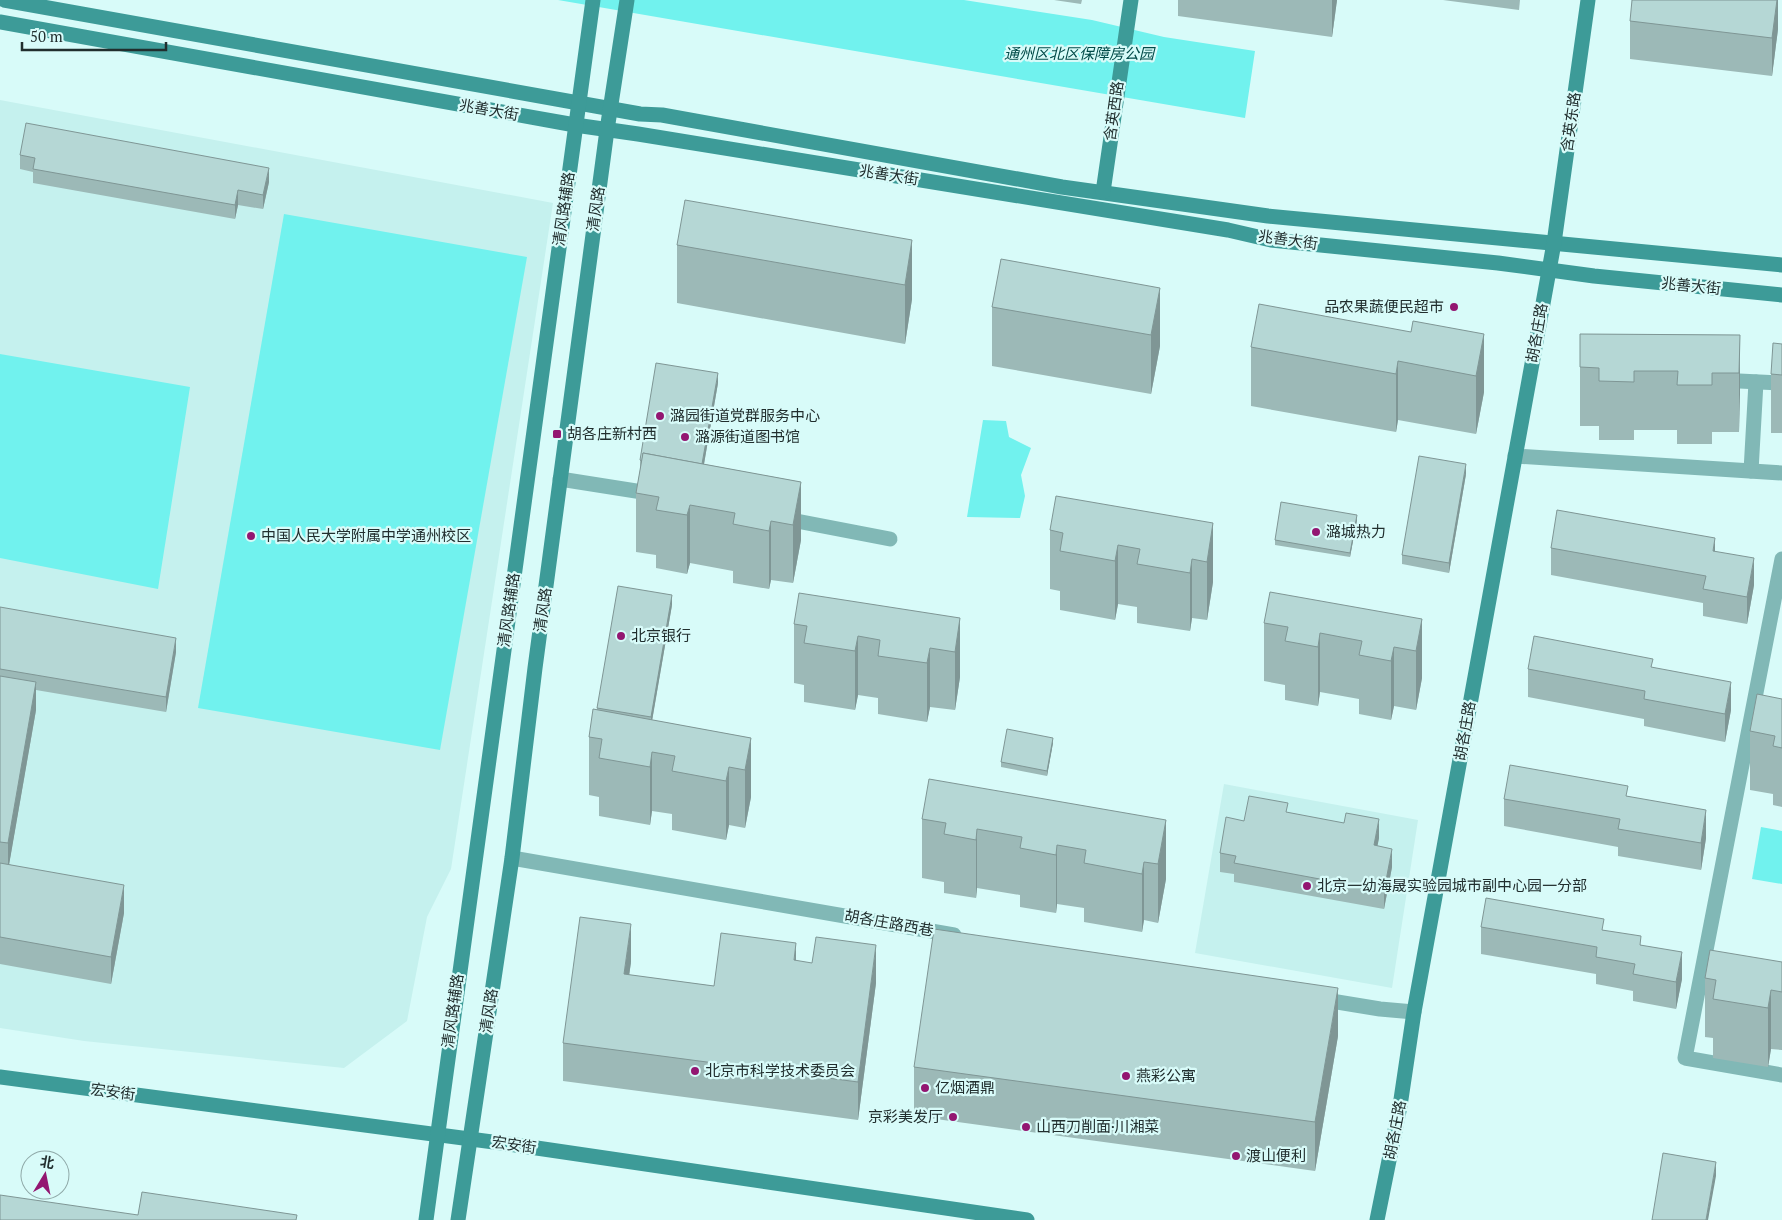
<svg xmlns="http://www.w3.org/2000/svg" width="1782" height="1220" font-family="'PT Serif','Noto Sans SC',serif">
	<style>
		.built { fill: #c5f1ee }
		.green { fill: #71f2ee }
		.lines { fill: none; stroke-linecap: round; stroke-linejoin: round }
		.street { stroke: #81b8b6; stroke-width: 15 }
		.secondary { stroke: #3d9b98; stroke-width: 15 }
		.wall { fill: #9cb9b7 }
		.shaded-wall { fill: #7f9695 }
		.building { fill: #b5d7d5; stroke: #7f9695 }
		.poi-dot { fill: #931671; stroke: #d8fbf9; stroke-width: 2 }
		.labels { text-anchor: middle; stroke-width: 4.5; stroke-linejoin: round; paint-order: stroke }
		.park-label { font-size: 15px; font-style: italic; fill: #004a48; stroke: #d8fbf9 }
		.street-label { font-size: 15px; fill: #212e2e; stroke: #d8fbf9 }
		.poi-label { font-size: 15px; fill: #212e2e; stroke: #d8fbf9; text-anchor: start }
	</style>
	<rect width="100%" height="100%" fill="#d8fbf9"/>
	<g class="built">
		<path d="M0,100l553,103 -102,666 -24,48 -20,104 -63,47 -260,-27 -84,-13z"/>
		<path d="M1224,784l194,36 -26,168 -197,-35z"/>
	</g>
	<g class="green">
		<path d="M558,0h406l128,20 72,17 91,14 -10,67z"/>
		<path d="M284,214l243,43 -87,493 -242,-42z"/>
		<path d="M0,354l190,33 -32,202 -158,-31z"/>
		<path d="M983,420l23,1 3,16 22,11 -10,27 4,21 -5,22 -53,-1z"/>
		<path d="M1761,827l21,4v53l-30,-5z"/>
	</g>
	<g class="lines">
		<g class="street">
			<path d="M1719,380l63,3"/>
			<path d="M1515,456l267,17"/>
			<path d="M1751,471l5,-89"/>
			<path d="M560,479l95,15"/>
			<path d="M781,518l109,21"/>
			<path d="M1782,559l-97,499 97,17"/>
			<path d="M512,858l442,77"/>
			<path d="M1319,999l61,10 34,3"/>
		</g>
		<g class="secondary">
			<path d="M4,0l636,114 22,1 400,72 206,29 514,49"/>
			<path d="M0,22l575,103 63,9 590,96 43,10 227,23 96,13 188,19"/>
			<path d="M1103,192l28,-192"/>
			<path d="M0,1077l523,69 504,74"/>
			<path d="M426,1220l167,-1220"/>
			<path d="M458,1220l54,-362 23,-190 72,-538 20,-130"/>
			<path d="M1377,1220l23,-114 14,-94 140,-769 34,-243"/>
		</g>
	</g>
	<g class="wall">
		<path d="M1054,0h28l-1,4z"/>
		<path d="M1178,0h159l-5,37 -154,-21z"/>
		<path d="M1443,0h77l-1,10z"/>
		<path d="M1778,0v29l-6,47 -142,-17v-38z"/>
		<path d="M20,155l249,27 -6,27 -25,-4 -3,14 -202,-36v-11l-13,-3z"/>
		<path d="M912,240v59l-7,45 -228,-41v-58z"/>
		<path d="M1160,288v58l-9,48 -159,-28v-59z"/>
		<path d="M1411,332l73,2v58l-8,42 -78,-14 -2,12 -145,-26v-59z"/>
		<path d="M1580,334l160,1 -1,97h-27v12h-35v-14h-43v10h-35v-14h-19z"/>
		<path d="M1782,344v89h-11v-59z"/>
		<path d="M718,383l-14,81 97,18v58l-8,43 -22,-3 -2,9 -36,-6v-12l-43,-8 -3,11 -31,-6v-13l-20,-3v-59l4,-23v-10z"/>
		<path d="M1466,474l-17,99 -47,-9v-9z"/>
		<path d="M1357,520l-7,37 -75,-12v-5z"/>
		<path d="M1213,523v59l-6,38 -15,-2 -2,13 -53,-8v-16l-19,-3 -3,16 -55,-10v-19l-10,-2v-59z"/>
		<path d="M1551,548l164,3 39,34 -7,39 -44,-8v-13l-152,-28z"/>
		<path d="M672,605l-20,115 99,18v59l-6,31 -16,-3 -3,15 -54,-10v-16l-20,-3 -2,14 -51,-9v-19l-10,-2v-58l8,-29z"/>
		<path d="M0,607l176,45 -10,60 -130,-22v20l-27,154 115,49 -13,71 -111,-20z"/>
		<path d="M960,618v59l-5,33 -25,-3 -3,15 -49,-8v-16l-20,-3 -3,15 -51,-8v-17l-10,-2v-59z"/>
		<path d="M1422,619v59l-6,32 -22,-4 -3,14 -32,-6v-15l-39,-7 -2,14 -33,-6v-15l-21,-4v-58z"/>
		<path d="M1653,668l78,42 -6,32 -81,-16v-7l-116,-22v-28z"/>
		<path d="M1782,699v108l-9,-2v-11l-23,-4v-59z"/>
		<path d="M1053,743l-6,33 -46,-9v-5z"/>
		<path d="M1628,796l78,42 -5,32 -83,-14v-9l-114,-21v-27z"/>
		<path d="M1288,813l91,25 -2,8 15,21 -8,42 -150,-27v-8l-14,-2v-19l24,-32z"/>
		<path d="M922,819l244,1v59l-8,44 -14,-3 -2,12 -58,-10v-14l-27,-4 -1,9 -36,-6v-12l-43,-7 -1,10 -32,-5v-11l-22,-4z"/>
		<path d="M1481,927l123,3 37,15 41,34 -6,30 -43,-8v-10l-37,-7v-10l-115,-20z"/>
		<path d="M796,961l80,22 -18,137 -295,-39v-38l68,-81 -2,13 85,11z"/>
		<path d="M1782,962v88l-11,-1 -3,18 -55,-9v-20l-8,-1v-59z"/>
		<path d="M1338,1036l-23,135 -401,-55v-49z"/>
	</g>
	<g class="shaded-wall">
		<path d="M1332,0h5l-5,37z"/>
		<path d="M1777,0h1v29l-6,47v-38z"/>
		<path d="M269,168v14l-6,27v-14z"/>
		<path d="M238,190v15l-3,14v-14z"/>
		<path d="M912,240v59l-7,45v-59z"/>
		<path d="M1160,288v58l-9,48v-59z"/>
		<path d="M1484,334v58l-8,42v-58z"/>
		<path d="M1740,335v59l-1,38v-59z"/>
		<path d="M1398,361v59l-2,12v-58z"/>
		<path d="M718,373v10l-17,98v-10z"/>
		<path d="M1466,464v10l-17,99v-10z"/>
		<path d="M801,482v58l-8,43v-58z"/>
		<path d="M690,505v58l-3,11v-59z"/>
		<path d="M1357,515v5l-7,37v-4z"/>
		<path d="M771,521v59l-2,9v-58z"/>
		<path d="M1213,523v59l-6,38v-58z"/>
		<path d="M1715,538v27l-2,-14z"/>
		<path d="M1118,545v59l-3,16v-59z"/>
		<path d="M1754,558v27l-7,39v-27z"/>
		<path d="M1192,559v59l-2,13v-58z"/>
		<path d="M672,595v10l-21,122v-10z"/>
		<path d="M960,618v59l-5,33v-58z"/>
		<path d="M1422,619v59l-6,32v-59z"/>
		<path d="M1320,633v59l-2,14v-59z"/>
		<path d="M858,636v59l-3,15v-59z"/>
		<path d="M176,638v14l-10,60v-15z"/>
		<path d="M1394,647v59l-3,14v-59z"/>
		<path d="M930,648v59l-3,15v-59z"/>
		<path d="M36,682v28l-28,161v-28z"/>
		<path d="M1731,682v28l-6,32v-28z"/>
		<path d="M751,738v59l-6,31v-58z"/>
		<path d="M1053,738v5l-6,33v-5z"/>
		<path d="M652,752v59l-2,14v-58z"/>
		<path d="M729,767v58l-3,15v-59z"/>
		<path d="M1706,810v28l-5,32v-27z"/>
		<path d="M1379,819v19l-5,26v-19z"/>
		<path d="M1166,820v59l-8,44v-59z"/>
		<path d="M977,829v59l-1,10v-58z"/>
		<path d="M1057,845v59l-1,9v-58z"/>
		<path d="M1392,849v18l-8,42v-18z"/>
		<path d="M1144,862v58l-2,12v-58z"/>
		<path d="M124,885v28l-13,71v-27z"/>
		<path d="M631,924v38l-7,50v-38z"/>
		<path d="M796,943v38l-2,-21z"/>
		<path d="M876,945v38l-18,137v-38z"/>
		<path d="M1682,952v27l-6,30v-27z"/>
		<path d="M1338,988v48l-23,135v-49z"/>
		<path d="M1771,990v59l-3,18v-59z"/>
		<path d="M1716,1162v14l-8,44h-2z"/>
	</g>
	<g class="building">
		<path d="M1632,0h145l-5,38 -142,-17z"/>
		<path d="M26,123l243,45 -6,27 -25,-5 -3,15 -202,-36 2,-11 -15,-3z"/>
		<path d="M685,200l227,40 -7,45 -228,-40z"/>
		<path d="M1001,259l159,29 -9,47 -159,-28z"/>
		<path d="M1259,304l152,28 2,-11 71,13 -8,42 -78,-15 -2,13 -145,-27z"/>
		<path d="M1580,334l160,1 -1,38h-27v12h-35l1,-14h-44v11l-35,-1v-13l-19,-1z"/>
		<path d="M1773,343l9,1v31l-11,-1z"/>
		<path d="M656,363l62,10 -16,91 -59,-11 -1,8 -2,-1z"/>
		<path d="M643,453l158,29 -8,43 -22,-4 -2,10 -36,-7 2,-11 -45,-8 -3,10 -31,-5 3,-13 -23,-4z"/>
		<path d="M1419,456l47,8 -17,99 -47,-8z"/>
		<path d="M1056,496l157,27 -6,39 -15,-3 -2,14 -53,-9 3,-15 -22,-4 -3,16 -55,-10 3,-18 -13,-3z"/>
		<path d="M1281,502l76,13 -7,38 -75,-13z"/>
		<path d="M1557,510l158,28 -2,13 41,7 -7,39 -44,-8 3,-13 -155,-28z"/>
		<path d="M618,586l54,9 -21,122 -54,-9z"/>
		<path d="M1270,592l152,27 -6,32 -22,-4 -3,14 -32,-6 3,-14 -42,-8 -2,14 -33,-6 3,-14 -24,-4z"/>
		<path d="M799,593l161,25 -5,34 -25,-4 -3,15 -49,-7 2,-16 -22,-4 -3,15 -51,-8 3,-17 -13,-2z"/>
		<path d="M0,607l176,31 -10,59 -166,-28z"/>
		<path d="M1534,636l119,23 -2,8 80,15 -6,32 -81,-15 1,-8 -117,-22z"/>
		<path d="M0,676l36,6 -28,161 -8,-1z"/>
		<path d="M1757,694l25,5v49l-9,-2 2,-10 -25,-5z"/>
		<path d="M593,709l158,29 -6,32 -16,-3 -3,14 -54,-10 3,-15 -23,-4 -2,15 -51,-9 3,-19 -13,-2z"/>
		<path d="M1007,729l46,9 -6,33 -46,-9z"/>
		<path d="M1510,765l118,21 -2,10 80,14 -5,33 -83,-14 2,-10 -116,-20z"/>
		<path d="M929,779l237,41 -8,44 -14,-2 -2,12 -58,-11 2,-13 -29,-5 -1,10 -36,-7 2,-11 -45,-8 -1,11 -32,-6 2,-11 -24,-4z"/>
		<path d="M1249,796l39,7 -2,9 58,11 2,-10 33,6 -5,26 18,4 -8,42 -150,-28 2,-7 -16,-3 6,-36 18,4z"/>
		<path d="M0,863l124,22 -13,72 -111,-20z"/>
		<path d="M1486,898l118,21 -2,11 39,6 -1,9 42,7 -6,30 -43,-8 2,-10 -39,-7 1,-10 -116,-20z"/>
		<path d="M580,917l51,7 -7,50 90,12 7,-53 75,10 -2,17 18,3 4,-26 60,8 -18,137 -295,-39z"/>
		<path d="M934,929l404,59 -23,134 -401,-55z"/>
		<path d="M1710,950l72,12v30l-11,-2 -3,18 -55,-9 3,-19 -11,-2z"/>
		<path d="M1663,1153l53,9 -10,58h-54z"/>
		<path d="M142,1192l155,23 -1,5h-296v-25l138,20z"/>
	</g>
	<g class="poi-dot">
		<circle cx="1454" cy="307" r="5"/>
		<circle cx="660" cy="416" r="5"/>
		<rect x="552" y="429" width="10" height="10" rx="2.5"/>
		<circle cx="685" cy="437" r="5"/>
		<circle cx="1316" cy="532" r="5"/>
		<circle cx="251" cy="536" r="5"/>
		<circle cx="621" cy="636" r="5"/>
		<circle cx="1307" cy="886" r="5"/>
		<circle cx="695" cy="1071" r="5"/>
		<circle cx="1126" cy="1076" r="5"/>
		<circle cx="925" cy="1088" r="5"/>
		<circle cx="953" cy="1117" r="5"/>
		<circle cx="1026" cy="1127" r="5"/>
		<circle cx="1236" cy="1156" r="5"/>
	</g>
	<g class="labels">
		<g class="park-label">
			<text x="1079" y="59">通州区北区保障房公园</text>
		</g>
		<g class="street-label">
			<text transform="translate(489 110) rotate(10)" y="5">兆善大街</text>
			<text transform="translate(1114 111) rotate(-82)" y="5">含英西路</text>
			<text transform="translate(1571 122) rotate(-82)" y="5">含英东路</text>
			<text transform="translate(889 175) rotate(9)" y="5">兆善大街</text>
			<text transform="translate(564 209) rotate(-82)" y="5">清风路辅路</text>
			<text transform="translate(596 209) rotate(-82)" y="5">清风路</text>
			<text transform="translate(1288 240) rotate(8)" y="5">兆善大街</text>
			<text transform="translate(1691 286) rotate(6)" y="5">兆善大街</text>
			<text transform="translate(1537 333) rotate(-80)" y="5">胡各庄路</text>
			<text transform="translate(509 610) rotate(-82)" y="5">清风路辅路</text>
			<text transform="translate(543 610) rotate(-82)" y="5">清风路</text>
			<text transform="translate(1465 731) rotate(-80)" y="5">胡各庄路</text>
			<text transform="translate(889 923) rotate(10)" y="5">胡各庄路西巷</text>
			<text transform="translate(453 1011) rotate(-82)" y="5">清风路辅路</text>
			<text transform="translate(489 1011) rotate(-81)" y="5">清风路</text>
			<text transform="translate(113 1092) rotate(7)" y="5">宏安街</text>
			<text transform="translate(1395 1130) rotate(-79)" y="5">胡各庄路</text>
			<text transform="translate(514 1145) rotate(8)" y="5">宏安街</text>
		</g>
		<g class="poi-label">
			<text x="1444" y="312" text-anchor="end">品农果蔬便民超市</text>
			<text x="670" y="421">潞园街道党群服务中心</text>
			<text x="567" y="439">胡各庄新村西</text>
			<text x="695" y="442">潞源街道图书馆</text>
			<text x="1326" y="537">潞城热力</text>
			<text x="261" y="541">中国人民大学附属中学通州校区</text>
			<text x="631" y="641">北京银行</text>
			<text x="1317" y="891">北京一幼海晟实验园城市副中心园一分部</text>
			<text x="705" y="1076">北京市科学技术委员会</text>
			<text x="1136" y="1081">燕彩公寓</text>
			<text x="935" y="1093">亿烟酒鼎</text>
			<text x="943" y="1122" text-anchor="end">京彩美发厅</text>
			<text x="1036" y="1132">山西刀削面·川湘菜</text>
			<text x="1246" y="1161">渡山便利</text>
		</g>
	</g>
	<g transform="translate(45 1175) rotate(10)"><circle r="24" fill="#d8fbf9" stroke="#8fa9a8"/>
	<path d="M0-4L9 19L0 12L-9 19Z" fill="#931671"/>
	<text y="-8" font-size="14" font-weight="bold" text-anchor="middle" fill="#212e2e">北</text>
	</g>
	<path d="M22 42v8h144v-8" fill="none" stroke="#212e2e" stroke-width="2.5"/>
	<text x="30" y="42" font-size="15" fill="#212e2e" stroke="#d8fbf9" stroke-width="4" paint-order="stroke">50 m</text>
</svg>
